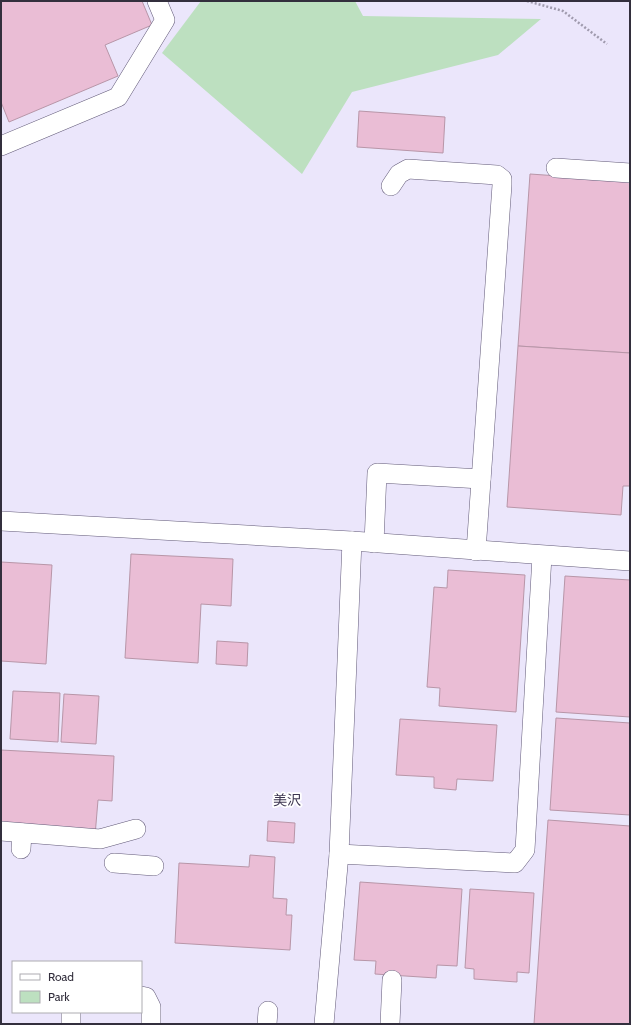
<svg xmlns="http://www.w3.org/2000/svg" width="631" height="1025" font-family="Cabin,'Noto Sans JP',sans-serif">
	<style>
		.green { fill: #bde0c0 }
		.building { fill: #eabdd5; stroke: #b896a8 }
		.lines { fill: none; stroke-linecap: round; stroke-linejoin: round }
		.minor-casing { stroke: #625a78; stroke-width: 20 }
		.path { stroke: #a09bae; stroke-width: 2.5; stroke-dasharray: 2 2; stroke-linecap: butt }
		.minor { stroke: #fff; stroke-width: 19 }
		.labels { text-anchor: middle; stroke-width: 3.5; stroke-linejoin: round; paint-order: stroke }
		.quarter-label { font-size: 14px; fill: #3c3550; stroke: #fff }
	</style>
	<rect width="100%" height="100%" fill="#ebe6fb"/>
	<path class="green" d="M201,1h154l8,15 178,3 -43,36 -146,37 -50,82 -140,-121z"/>
	<g class="building">
		<path d="M1,1h141l10,24 -47,20 13,31 -109,46 -8,-20z"/>
		<path d="M359,111l86,6 -2,36 -86,-6z"/>
		<path d="M530,174l100,7v172l-112,-7z"/>
		<path d="M518,346l112,7v133h-7l-2,29 -114,-8z"/>
		<path d="M131,554l102,5 -2,47 -30,-2 -3,59 -73,-5z"/>
		<path d="M1,562l51,3 -6,99 -45,-3z"/>
		<path d="M448,570l77,5 -9,137 -77,-6 1,-18 -13,-1 7,-100 13,1z"/>
		<path d="M565,576l65,4v137l-74,-5z"/>
		<path d="M217,641l31,2 -1,23 -31,-2z"/>
		<path d="M13,691l47,2 -2,49 -48,-3z"/>
		<path d="M64,694l35,2 -3,48 -35,-2z"/>
		<path d="M556,718l74,5v92l-80,-5z"/>
		<path d="M400,719l97,6 -4,56 -36,-2 -1,11 -22,-2v-11l-38,-2z"/>
		<path d="M1,750l113,6 -2,45 -14,-1 -3,36 -94,-11z"/>
		<path d="M548,820l82,6v198h-96z"/>
		<path d="M268,821l27,2 -1,20 -27,-2z"/>
		<path d="M250,855l25,2 -2,41 14,1 -1,16h6l-2,35 -115,-7 4,-80 70,4z"/>
		<path d="M360,882l102,7 -5,77 -20,-1 -1,13 -61,-4 1,-13 -22,-1z"/>
		<path d="M470,889l64,4 -5,80 -12,-1v10l-43,-3v-10l-9,-1z"/>
	</g>
	<g class="lines">
		<defs>
			<g id="minor">
				<path d="M1,146l117,-49 47,-77 -8,-19"/>
				<path d="M556,168l74,5"/>
				<path d="M391,186l8,-12 9,-5 89,6 5,4v6l-26,366"/>
				<path d="M1,521l351,20 278,20"/>
				<path d="M374,543l3,-70 104,6"/>
				<path d="M1,831l99,8 36,-10"/>
				<path d="M21,849l1,-16"/>
				<path d="M339,854l176,9 10,-13 17,-294"/>
				<path d="M114,863l40,3"/>
				<path d="M141,996l5,1 5,10v17"/>
				<path d="M71,1024v-12"/>
				<path d="M267,1024l1,-13"/>
				<path d="M324,1024l15,-170 13,-313"/>
				<path d="M390,1024l2,-44"/>
			</g>
		</defs>
		<use href="#minor" class="minor-casing"/>
		<path class="path" d="M527,1l36,10 44,33"/>
		<use href="#minor" class="minor"/>
	</g>
	<g class="labels">
		<g class="quarter-label">
			<text x="287" y="805">美沢</text>
		</g>
	</g>
	<rect width="631" height="1025" fill="none" stroke="#332f3d" stroke-width="4"/>
	<rect x="12" y="961" width="130" height="52" fill="#ffffff" stroke="#adacb1"/>
	<rect x="20" y="974" width="20" height="6" fill="#ffffff" stroke="#adacb1"/>
	<text x="48" y="981" font-size="12" fill="#332f3d">Road</text>
	<rect x="20" y="991" width="20" height="12" fill="#bde0c0" stroke="#adacb1"/>
	<text x="48" y="1001" font-size="12" fill="#332f3d">Park</text>
</svg>
